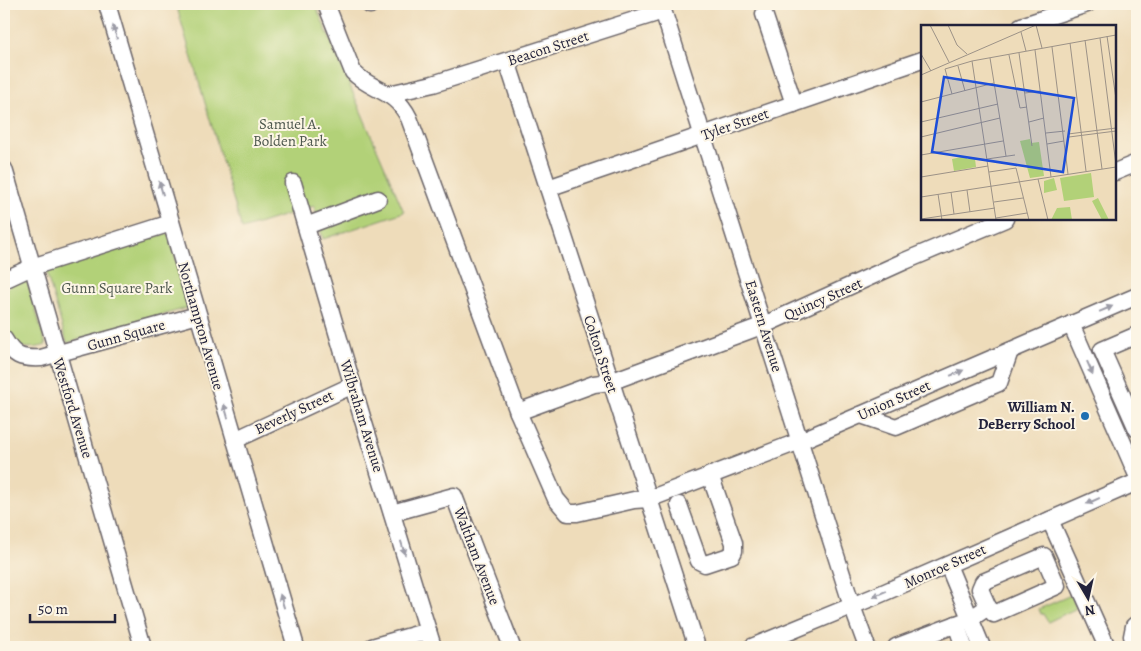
<svg xmlns="http://www.w3.org/2000/svg" width="1141" height="651" font-family="Alegreya,serif">
	<style>
		.green { fill: #b2d178; stroke: #6a7a5a }
		.lines { fill: none; stroke-linecap: round; stroke-linejoin: round }
		.minor-casing { stroke: #696367; stroke-width: 19 }
		.minor { stroke: #fff; stroke-width: 16 }
		.oneway { fill: #9c9ca7 }
		.poi-dot { fill: #1f6fb2; stroke: #fcf5e5; stroke-width: 2 }
		.labels { text-anchor: middle; stroke-width: 4; stroke-linejoin: round; paint-order: stroke }
		.street-label { font-size: 15px; fill: #22223b; stroke: #fcf5e5 }
		.park-label { font-size: 15px; fill: #4d574d; stroke: #fcf5e5 }
		.poi-label { font-size: 15px; font-weight: bold; fill: #22223b; stroke: #fcf5e5; text-anchor: end }
		.inset-road { fill: none; stroke: #9c9287; stroke-width: 1 }
		.view { fill: #1d4ed8; fill-opacity: 0.15; stroke: #1d4ed8; stroke-width: 2.5 }
		.inset-edge { fill: none; stroke: #22223b; stroke-width: 2.5 }
	</style>
	<rect width="100%" height="100%" fill="#fcf5e5"/>
	<filter id="ink" filterUnits="userSpaceOnUse"><feTurbulence type="fractalNoise" baseFrequency=".02" numOctaves="2"/><feDisplacementMap in="SourceGraphic" scale="10" xChannelSelector="R" yChannelSelector="G"/><feConvolveMatrix kernelMatrix="1 2 1 2 8 2 1 2 1" color-interpolation-filters="sRGB"/></filter>
	<filter id="wash" filterUnits="userSpaceOnUse"><feTurbulence type="fractalNoise" baseFrequency=".0096" numOctaves="4" result="noise"/><feDisplacementMap in="SourceGraphic" scale="20" xChannelSelector="R" yChannelSelector="G"/><feGaussianBlur stdDeviation="1.12" result="paint"/><feColorMatrix in="noise" values="0 0 0 0 0 0 0 0 0 0 0 0 0 0 0 0 0 1.4 0 .05"/><feComposite in="paint" operator="in"/></filter>
	<g filter="url(#wash)">
		<rect width="100%" height="100%" fill="#eedcba"/>
		<g class="green">
			<path d="M176,4h139l89,208 -81,27 -9,-33 -72,23z"/>
			<path d="M168,233l22,74 -123,36 -22,-75z"/>
			<path d="M26,277l20,68c-15,5 -27,3 -42,-4v-50l8,-8z"/>
			<path d="M1071,595l6,13 -29,14 -5,-8h-2l-2,-5z"/>
		</g>
	</g>
	<g filter="url(#ink)">
		<g class="lines">
			<defs>
				<g id="minor">
					<path d="M107,4l189,643"/>
					<path d="M326,4l27,68c19,20 41,16 56,46l109,294 38,87 12,14h9l57,-13 15,-1 151,-58 337,-145"/>
					<path d="M661,4l191,602 15,41"/>
					<path d="M370,5l1,-1"/>
					<path d="M764,14l30,90"/>
					<path d="M1021,26l66,-22"/>
					<path d="M507,61l190,586"/>
					<path d="M389,94l44,-10 230,-73"/>
					<path d="M4,169l139,478"/>
					<path d="M1115,172l22,-9"/>
					<path d="M293,183l69,234 71,230"/>
					<path d="M548,188l374,-128"/>
					<path d="M306,226l72,-27"/>
					<path d="M4,280l28,-13 139,-44"/>
					<path d="M1071,324l66,151"/>
					<path d="M1137,335l-35,15 35,79"/>
					<path d="M4,339c10,17 16,20 37,19l157,-43"/>
					<path d="M518,412l76,-28 16,-2 154,-57 141,-64 100,-42"/>
					<path d="M861,415l35,12 103,-44 11,-32"/>
					<path d="M235,440l118,-55"/>
					<path d="M679,505l20,56 6,3 27,-9 2,-4v-8l-24,-68"/>
					<path d="M392,513l62,-17 58,151"/>
					<path d="M1050,520l57,127"/>
					<path d="M1044,556l13,30 -63,28 -6,-7 -8,-18 3,-7z"/>
					<path d="M948,565l34,82"/>
					<path d="M956,624l8,23"/>
					<path d="M372,647l56,-16"/>
					<path d="M752,647l124,-51 261,-114"/>
					<path d="M896,647l74,-28 18,-12"/>
					<path d="M1137,647l-5,-11 2,-10 3,-2"/>
				</g>
			</defs>
			<use href="#minor" class="minor-casing"/>
			<use href="#minor" class="minor"/>
		</g>
		<defs><path id="oneway-solid" d="M-6-.8H1V-3.2L6.5 0L1 3.2V.8H-6Z" transform="scale(1.25)"/></defs>
		<g class="oneway">
			<use href="#oneway-solid" transform="translate(115 32) rotate(-106)"/>
			<use href="#oneway-solid" transform="translate(161 188) rotate(-106)"/>
			<use href="#oneway-solid" transform="translate(1106 309) rotate(-23)"/>
			<use href="#oneway-solid" transform="translate(1090 368) rotate(66)"/>
			<use href="#oneway-solid" transform="translate(957 373) rotate(-23)"/>
			<use href="#oneway-solid" transform="translate(226 411) rotate(-106)"/>
			<use href="#oneway-solid" transform="translate(1093 501) rotate(156)"/>
			<use href="#oneway-solid" transform="translate(403 548) rotate(73)"/>
			<use href="#oneway-solid" transform="translate(879 594) rotate(157)"/>
			<use href="#oneway-solid" transform="translate(282 601) rotate(-107)"/>
		</g>
	</g>
	<circle class="poi-dot" cx="1085" cy="416" r="5"/>
	<g class="labels">
		<g class="street-label">
			<text transform="translate(548 48) rotate(-18)" y="5">Beacon Street</text>
			<text transform="translate(735 124) rotate(-19)" y="5">Tyler Street</text>
			<text transform="translate(823 299) rotate(-24)" y="5">Quincy Street</text>
			<text transform="translate(201 326) rotate(74)" y="5">Northampton Avenue</text>
			<text transform="translate(764 326) rotate(73)" y="5">Eastern Avenue</text>
			<text transform="translate(126 335) rotate(-16)" y="5">Gunn Square</text>
			<text transform="translate(601 354) rotate(72)" y="5">Colton Street</text>
			<text transform="translate(894 400) rotate(-24)" y="5">Union Street</text>
			<text transform="translate(73 408) rotate(73)" y="5">Westford Avenue</text>
			<text transform="translate(294 412) rotate(-25)" y="5">Beverly Street</text>
			<text transform="translate(362 416) rotate(73)" y="5">Wilbraham Avenue</text>
			<text transform="translate(477 556) rotate(69)" y="5">Waltham Avenue</text>
			<text transform="translate(945 566) rotate(-24)" y="5">Monroe Street</text>
		</g>
		<g class="park-label">
			<text x="290" y="129">Samuel A.<tspan x="290" dy="17">Bolden Park</tspan></text>
			<text x="117" y="293">Gunn Square Park</text>
		</g>
		<g class="poi-label">
			<text x="1075" y="412">William N.<tspan x="1075" dy="17">DeBerry School</tspan></text>
		</g>
	</g>
	<g transform="translate(921 25)">
		<rect width="195" height="195" fill="#eedcba"/>
		<path d="M109,114l1,4 8,-1 5,34 -14,2 -10,-37zM45,131l1,3h8l1,8 -22,4 -2,-12zM170,148l3,24 -30,4 -4,-23zM133,153l3,12 -13,3v-12zM177,173l11,22h-7l-10,-19zM149,182l2,13h-21l6,-12z" fill="#b2d178"/>
		<path class="inset-road" d="M9,0l19,37M27,0l9,20 10,9M115,0l6,23M100,7l5,19M186,11l9,63M179,13l16,127M164,15l17,129M149,18l16,128M131,22l16,127M114,25l16,127M98,28l13,93M0,29l10,17M88,30l11,53 7,-1M69,33l16,98M51,36l144,-26M37,41l7,25M24,44l27,-8 24,159M24,44l7,25M0,50l115,-50M104,68l15,-2M0,77l73,-19M0,97l77,-18M108,97l15,-4M125,108l19,-2M147,109l48,-6M0,112l79,-19M148,112l47,-6M126,119l17,-3M0,130l82,-14M66,134l28,-4M68,147l27,-4 13,52M0,152l67,-11M117,154l10,41M46,165l3,22M30,167l3,22M17,169l4,26M0,172l195,-30M73,177l29,-4M75,193l31,-5M0,194l74,-11"/>
		<path class="view" d="M23,52l130,21 -11,74 -131,-20z"/>
		<rect width="195" height="195" class="inset-edge"/>
	</g>
	<rect width="1141" height="651" fill="none" stroke="#fcf5e5" stroke-width="20"/>
	<g transform="translate(1088 598) rotate(171)" stroke="#fcf5e5" stroke-width="4" paint-order="stroke">
	<path d="M0-4L9 19L0 12L-9 19Z" fill="#22223b"/>
	<text y="-8" font-size="14" font-weight="bold" text-anchor="middle" fill="#22223b">N</text>
	</g>
	<path d="M30 614v8h85v-8" fill="none" stroke="#22223b" stroke-width="2.5"/>
	<text x="38" y="614" font-size="15" fill="#22223b" stroke="#fcf5e5" stroke-width="4" paint-order="stroke">50 m</text>
</svg>
